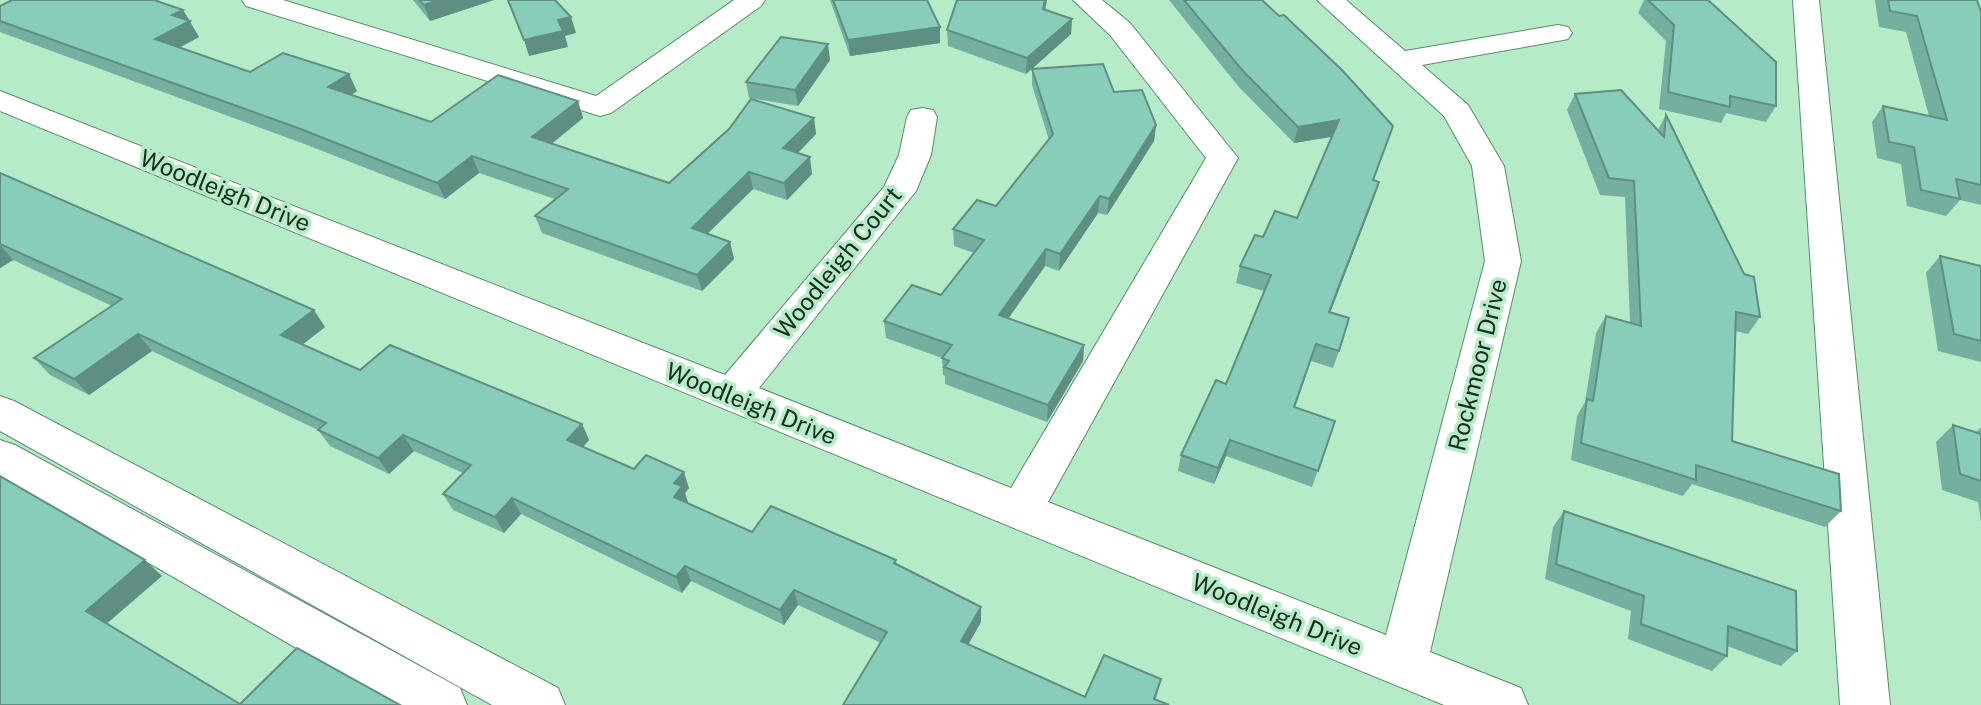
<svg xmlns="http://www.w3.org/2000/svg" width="1981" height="705" font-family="'Public Sans',sans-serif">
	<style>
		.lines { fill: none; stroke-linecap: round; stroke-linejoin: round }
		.minor-casing { stroke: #598c6c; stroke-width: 2 }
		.minor { fill: #fff; fill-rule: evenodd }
		.wall { fill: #75afa0 }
		.shaded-wall { fill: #5f8f82 }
		.building { fill: #88ccba; stroke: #5f8f82; stroke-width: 2 }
		.labels { text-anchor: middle; stroke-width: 7; stroke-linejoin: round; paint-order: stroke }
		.street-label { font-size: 24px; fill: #162c1f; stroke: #b5ebc7 }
	</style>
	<rect width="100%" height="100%" fill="#b5ebc7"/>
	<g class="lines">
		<defs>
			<g id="minor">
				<path d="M242,0h41l313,96 138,-96h31l-4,6 -150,107 -11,3 -354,-110z"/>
				<path d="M1073,0h29l28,23 108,135 -190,344 338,133 99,-374 -13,-95 -28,-50 -127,-116h29l59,51 153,-26 10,2 4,6 -4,6 -10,2 -136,24 46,40 36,61 17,95 -91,391 91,36 7,17h-84l-1444,-594v-20l725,284 159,-188 15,-32 8,-38 4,-7 11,-2 11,2 4,7 -6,38 -15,36 -157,197 252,100 195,-330 -96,-123z"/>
				<path d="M1793,0h26l71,705h-50z"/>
				<path d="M0,396l14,5 544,287 7,17h-73l-492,-274z"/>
				<path d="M0,440l15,5 445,243 7,17h-72l-395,-228z"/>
			</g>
		</defs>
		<use href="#minor" class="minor-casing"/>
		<use href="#minor" class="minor"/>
	</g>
	<g class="wall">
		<path d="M413,0h81l-64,21z"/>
		<path d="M830,0h97l13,27v16l-90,13z"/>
		<path d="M957,0h90l-2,10 27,9 -1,15 -39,35 82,23 42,33 -2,16 -47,74 -9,-2 -39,58 -14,-5 -37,52 76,27 -1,16 -36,61 -102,-38v-8l-2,-1 -1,-17 -56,-20 -2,-17 57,-26 33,-42 -20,-7 -1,-17 43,-23 53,-66 -17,-55v-16l-6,5 -78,-28 -1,-16z"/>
		<path d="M1169,0h93l131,126 -19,54 5,2 -5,16 -44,114 9,39 -6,17 -22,-7 -16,47 40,13 -23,66 -86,-31 -12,28 -36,-13 3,-16 45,-71 38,-93 -28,-8 4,-17 23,-29 34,-19 35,-81 -38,6 -56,-57z"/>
		<path d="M1644,0h64l68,106 -10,16 -40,-9 -5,10 -62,-14 7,-68 -28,-28z"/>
		<path d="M1875,0h102l4,12v193l-21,-5 -14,16 -39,-10 -6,-42 -24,-6 -5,-36 11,-16 46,10 -23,-84 -27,-5z"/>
		<path d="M0,6l183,4 16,27 -20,11 71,24 107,19 -6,4 80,27 147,-21 5,17 -32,26 118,39 145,-65 2,16 -18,19 14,21 -25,26 -34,-11 -46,45 23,8 4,17 -32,32 -160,-58 -7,-17 20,-17 -76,-26 -34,26 -138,-54 -307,-113z"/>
		<path d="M830,60l-32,46 -49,-8 -3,-16z"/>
		<path d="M1575,94l83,36 8,-15 94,202 -12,17 -13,-3 -3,110 109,70 -16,16 -133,-43 -9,12 -112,-36 6,-44 8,-14 11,-69 10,-17 24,7 -5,-126 -25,-2 -33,-85z"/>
		<path d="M0,173l325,154 -23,17 58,26 222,54 7,16 -6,7 51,22 55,19 -4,5 3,10 64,29 144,28v4l85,58 -13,22 117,53 76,-18 -5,20 -313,6 38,-62 -83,-38 -14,20 -93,-44 -9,12 -161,-79 -17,19 -51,-23 -10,-16 20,-21 -49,-22 -25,23 -59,-28 -12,-16 -166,-79 -63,44 -39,-20 -16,-17 78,-52 -99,-46 -13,8z"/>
		<path d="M1940,256l41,10v96l-43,-11 -12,-78z"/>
		<path d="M1953,425l23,7 5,-5v95l-3,-20 -36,-12 -6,-48z"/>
		<path d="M1564,511l233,140 -16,15 -54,-20v10l-15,15 -84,-32 3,-28 -86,-32 8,-52z"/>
	</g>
	<g class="shaded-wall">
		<path d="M439,0h55l-64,21 -6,-16z"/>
		<path d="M1045,0h2l-5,25 1,-16z"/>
		<path d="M183,10l16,27 -34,18 -10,-16 17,-24z"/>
		<path d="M571,17l5,16 -11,3 3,11 -39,9 -5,-16 34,-20z"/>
		<path d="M1072,19l-1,15 -45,40 1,-16z"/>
		<path d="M940,27v16l-90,13 -2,-16z"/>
		<path d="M828,44l2,16 -32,46 -3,-16z"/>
		<path d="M349,74l8,17 -20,13 -9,-17z"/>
		<path d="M578,101l5,17 -44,36 -7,-17z"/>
		<path d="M814,118l2,16 -30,31 -3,-17z"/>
		<path d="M1339,120l-4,16 -41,7 4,-16z"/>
		<path d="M1156,125l-2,16 -47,74 2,-16z"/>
		<path d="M472,156l7,17 -34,26 -8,-16z"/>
		<path d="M810,157l2,17 -25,26 -3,-17z"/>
		<path d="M749,172l4,17 -57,56 -4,-17z"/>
		<path d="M1379,182l-5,16 -50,131 5,-17z"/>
		<path d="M1100,196l-2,17 -39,58 1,-17z"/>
		<path d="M730,242l4,17 -32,32 -5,-16z"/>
		<path d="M0,245l13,15 -13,8z"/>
		<path d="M1046,249l-1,17 -46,66v-17z"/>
		<path d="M314,310l11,17 -32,25 -12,-17z"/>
		<path d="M138,334l14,17 -63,44 -15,-16z"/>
		<path d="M1084,345l-1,16 -36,61 1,-17z"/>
		<path d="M582,424l7,16 -15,17 -7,-17z"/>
		<path d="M403,435l11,16 -25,23 -11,-16z"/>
		<path d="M1230,440l-4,16 -12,28 4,-16z"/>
		<path d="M684,472l5,16 -4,5 3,9 -8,11 -6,-16v-14z"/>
		<path d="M512,498l9,16 -17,19 -9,-16z"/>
		<path d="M145,560l17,16 -58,50 -18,-15z"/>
		<path d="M685,566l6,15 -9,12 -6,-16z"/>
		<path d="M794,590l4,15 -14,20 -4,-15z"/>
		<path d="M981,607v15l-19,34 -1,-15z"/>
	</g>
	<g class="building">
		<path d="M12,0h142l29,10 -11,5 18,6 -35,18 95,33 33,-19 66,21 -21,13 103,35 67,-47 80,26 -46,36 137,46 60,-54 22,-30 63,19 -31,30 27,9 -26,26 -35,-11 -57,56 38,14 -33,33 -162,-59 33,-27 -96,-33 -35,27 -139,-55 -298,-107v-15z"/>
		<path d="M419,0h20l-15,5z"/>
		<path d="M508,0h47l16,17 -13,3 5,11 -39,9z"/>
		<path d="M833,0h94l13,27 -92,13z"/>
		<path d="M957,0h88l-2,9 29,10 -45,39 -80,-28z"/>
		<path d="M1184,0h78l17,16 5,-1 58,55 51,56 -20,54 6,2 -50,130 20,6 -10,33 -23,-7 -22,63 41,14 -17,50 -88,-31 -12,28 -37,-13 35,-75 10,4 45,-109 -31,-9 15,-31 8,2 12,-26 22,7 42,-98 -41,7 -56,-57z"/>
		<path d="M1648,0h60l68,62v44l-46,-10v11l-62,-15 6,-67z"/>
		<path d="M1888,0h89l4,12v173l-25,-6 4,20 -39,-9 -7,-43 -25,-5 -6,-36 64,14 -30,-104 -27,-5z"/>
		<path d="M781,37l47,7 -33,46 -49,-8z"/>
		<path d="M1103,64l11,28 28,-2 14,35 -47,74 -9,-3 -40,58 -14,-5 -47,66 85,30 -36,60 -104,-38 5,-6 -7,-3 10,-13 -68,-24 28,-36 29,10 43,-55 -31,-11 24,-29 19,6 57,-72 -21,-65z"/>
		<path d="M1621,90l43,47 2,-22 78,159 10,3 6,40 -24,-5 -4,129 107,33 2,37 -145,-46v15l-115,-37 6,-44 6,2 13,-85 35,10 -7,-145 -25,-3 -34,-84z"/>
		<path d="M0,173l314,137 -33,25 79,35 30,-25 192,79 -15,16 67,29 12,-14 38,17 -10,11 8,3 -8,11 78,35 19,-26 125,54 -2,3 87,44 -20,34 124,56 19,-42 57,24 -7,20 15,6h-326l44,-73 -93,-42 -14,20 -95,-44 -9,11 -164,-79 -17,19 -52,-23 28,-29 -68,-30 -25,23 -60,-28 8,-7 -188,-89 -64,45 -40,-21 88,-59 -122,-55z"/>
		<path d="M1940,256l41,10v75l-27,-7z"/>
		<path d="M1953,425l28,9v47l-21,-7z"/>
		<path d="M0,476l145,84 -59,51 154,93 57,-56 103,57h-400z"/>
		<path d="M1564,511l232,80 1,60 -69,-25 -1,30 -86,-32 3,-28 -88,-32z"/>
	</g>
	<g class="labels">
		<g class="street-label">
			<text transform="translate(225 191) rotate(22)" y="8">Woodleigh Drive</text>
			<text transform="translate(838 263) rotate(-51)" y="8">Woodleigh Court</text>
			<text transform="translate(1478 365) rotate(-76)" y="8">Rockmoor Drive</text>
			<text transform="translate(751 404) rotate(22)" y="8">Woodleigh Drive</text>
			<text transform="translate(1277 615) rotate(22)" y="8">Woodleigh Drive</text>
		</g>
	</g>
</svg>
